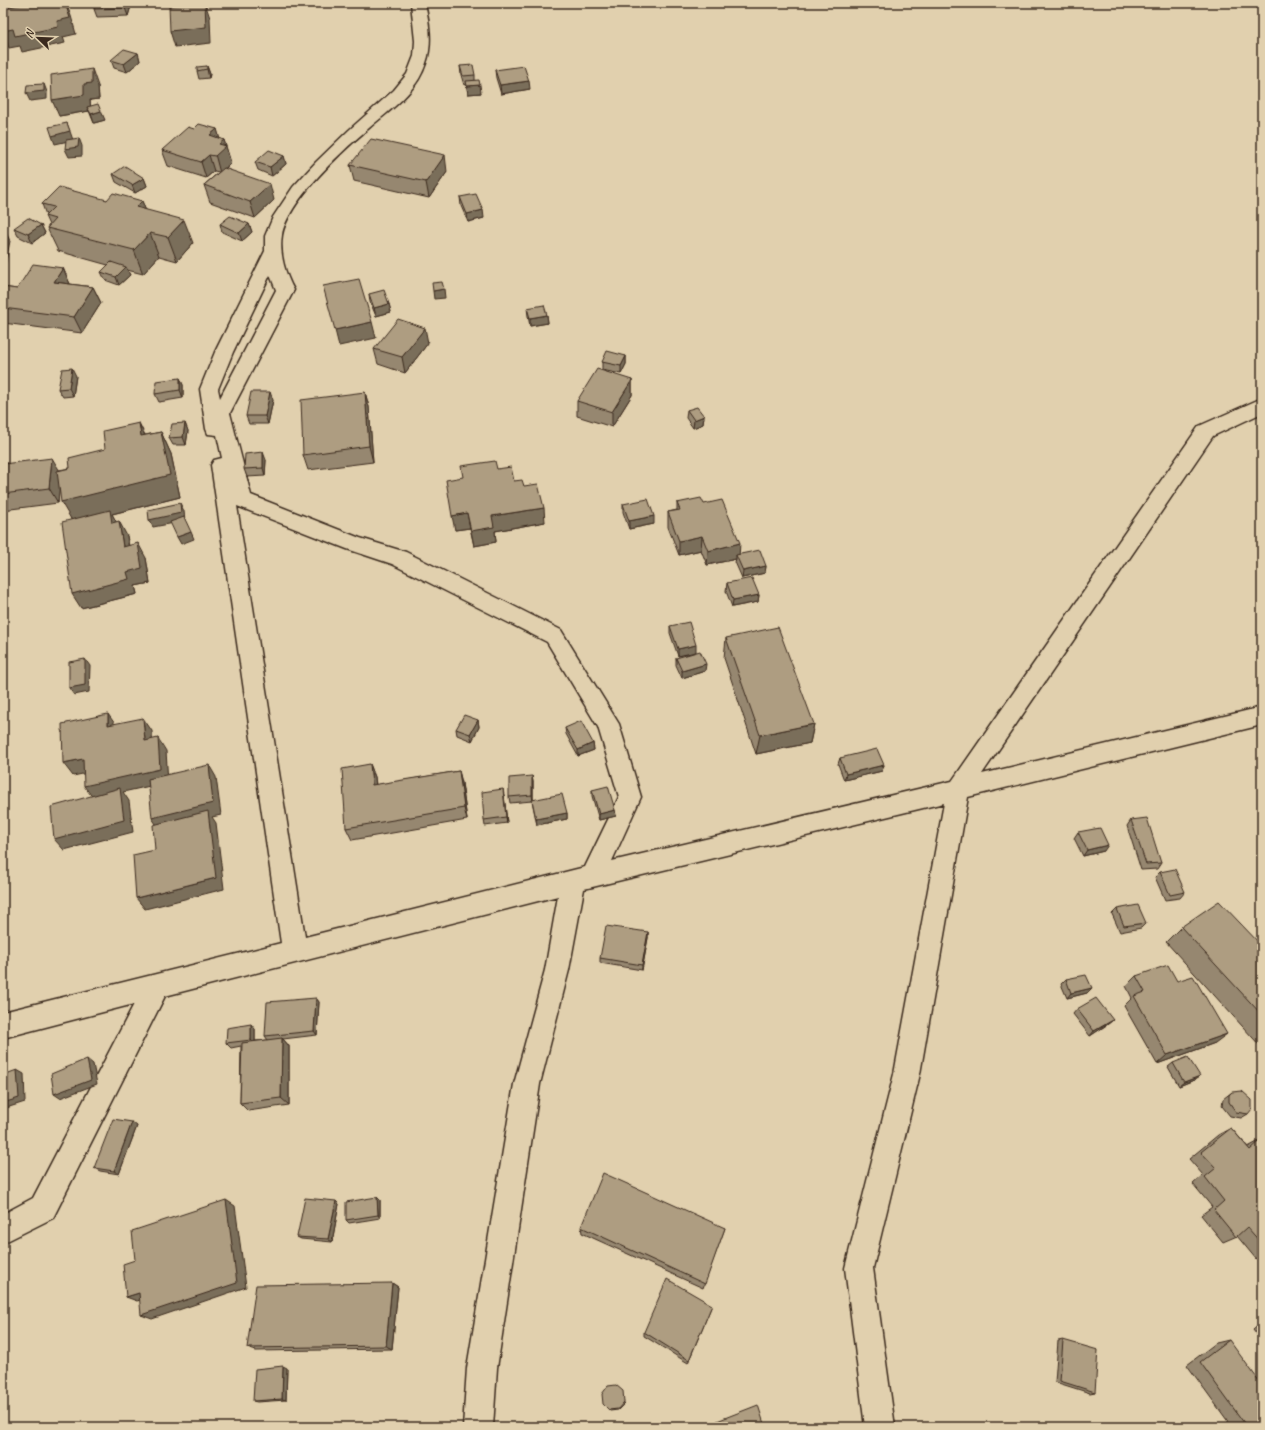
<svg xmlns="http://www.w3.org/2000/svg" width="1265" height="1430" font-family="Caveat,sans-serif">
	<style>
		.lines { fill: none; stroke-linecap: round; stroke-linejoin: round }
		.minor-casing { stroke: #3b2a1e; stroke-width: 3 }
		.minor { fill: #e1d0ae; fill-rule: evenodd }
		.wall { fill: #96876f; stroke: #3b2a1e }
		.shaded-wall { fill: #7a6e5a; stroke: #3b2a1e }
		.building { fill: #ae9d81; stroke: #3b2a1e }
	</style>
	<rect width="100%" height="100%" fill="#e1d0ae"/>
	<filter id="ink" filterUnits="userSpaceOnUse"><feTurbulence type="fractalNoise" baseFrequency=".025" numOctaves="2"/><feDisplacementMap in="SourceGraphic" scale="8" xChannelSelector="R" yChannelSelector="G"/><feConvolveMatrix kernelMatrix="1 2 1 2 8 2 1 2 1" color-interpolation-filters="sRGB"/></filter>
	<g filter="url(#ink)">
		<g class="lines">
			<defs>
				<path id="minor" d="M411,3h14c4,19 8,41 1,60 -9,29 -35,46 -57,65 -26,22 -81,73 -87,107 -3,18 3,39 12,55l-64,123 21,82 109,43 46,14 155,78 58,94 22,73 -29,64 340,-80 247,-355 63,-28v15l-49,23 -231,338 280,-67v18l-294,72 -48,277 -47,194 22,159h-30l-20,-159 49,-194 50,-271 -360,86 -15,81 -29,114 -43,284 -4,59h-30l4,-59 47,-284 31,-114 13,-74 -393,100 -112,222 -50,25v-29l30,-16 101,-194 -131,34v-26l278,-69 -70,-478 3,-5 8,-2 -5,-23 -9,-1 -2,-5 -6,-40 15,-37 50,-101v-15l8,-19 20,-30 23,-25 33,-32 45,-40 13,-16 7,-18 1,-15zM270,275l6,15 -56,108 -2,-9 15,-37zM237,506l110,43 45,15 155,78 51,85 21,70 -34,70 -280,70z"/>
			</defs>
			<use href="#minor" class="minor-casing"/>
			<use href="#minor" class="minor"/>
		</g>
		<g class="wall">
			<path d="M96,3h34l1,3 -3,10 -31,1 -3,-8z"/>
			<path d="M218,3h25l-2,3 -22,-2z"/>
			<path d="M138,53l2,8 -13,11 -13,-4 -3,-8z"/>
			<path d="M207,66l3,8 -1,4 -10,1 -2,-8z"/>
			<path d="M460,66l15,9v5l6,13 -13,1 -2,-10 -2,1 -3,-10z"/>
			<path d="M495,70l35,19 -29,5 -5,-16z"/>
			<path d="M98,86l1,13 -9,1v6l15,14 -11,3 -5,-12 -30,5z"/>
			<path d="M194,129h23l2,9 5,2 7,23 -6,6 49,31 -19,18 -45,-16 -6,-17 15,-13 -5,-1 -8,7 -38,-12 -6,-16z"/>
			<path d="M284,156l2,8 -14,12 -14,-6 -3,-8z"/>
			<path d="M350,165l97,7 -18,26 -75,-17z"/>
			<path d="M113,174l31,4 3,8 -12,7 -19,-11z"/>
			<path d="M460,197l24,21 -16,4 -7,-16z"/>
			<path d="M107,200l35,1 3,8 48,34 -16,18 -18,-5 -16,18 -16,-4 3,5 -11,10 -14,-5 -4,-8 7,-7 -50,-14 -11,-23 2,-3 -4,-9 1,-1 -4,-11z"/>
			<path d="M220,224h29l3,8 -10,9 -20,-9z"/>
			<path d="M41,225l4,8 -13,10 -14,-7 -4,-8z"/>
			<path d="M63,268l7,16 23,3 8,16 -19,30 -79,-10v-36l14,2z"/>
			<path d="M369,294l20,10 2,8 -15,4 -6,-14z"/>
			<path d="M527,308l20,7 1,8 -18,3 -2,-10z"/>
			<path d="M428,343l-23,30 -27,-9 -4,-15z"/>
			<path d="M626,356v8l-5,10 -19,-4v-8z"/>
			<path d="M76,376l-3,20 -10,1 -5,-8z"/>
			<path d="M180,378l3,7v13l-24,4 -4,-8z"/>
			<path d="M632,380v15l-20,32 -35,-11v-15z"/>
			<path d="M365,392l4,15 4,55 -65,8 -5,-15z"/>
			<path d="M273,400l-5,24h-19l-3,-8z"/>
			<path d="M687,410l17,6 -1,8 -10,4 -7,-10z"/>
			<path d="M139,423l6,12 16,-3 10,22 9,43 -68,17 4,8 11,14 2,10 17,12 4,25 -15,3 2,8 -56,14 -10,-89 -12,-30 -1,14 -55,7v-46l56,6 11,-2 35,-19z"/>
			<path d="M185,423l3,8 -2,14h-13l-4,-7z"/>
			<path d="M266,460l-1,16 -18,1 -3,-8z"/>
			<path d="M497,469l17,12 10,5 21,36 -50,9 1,11 -22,4 -4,-18 -15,2 8,-53z"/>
			<path d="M677,503l27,1 35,51 27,11 -1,7 -23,5 -7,-16 1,-3 -29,6 -6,-15 -22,5 -11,-28v-15l9,-2z"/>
			<path d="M623,504l31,20 -25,5 -6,-17z"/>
			<path d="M727,583l32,12 -1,7 -26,5 -6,-16z"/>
			<path d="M670,626l26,26 -18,4 -8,-23z"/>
			<path d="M726,638l88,86 -4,19 -54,11 -32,-96z"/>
			<path d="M676,658l29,13 -23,7 -6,-13z"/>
			<path d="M478,720l1,7 -7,14 -15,-6 -1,-6z"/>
			<path d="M565,728l28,15 1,7 -16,6 -12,-22z"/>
			<path d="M840,758l44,7 -2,6 -38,9 -6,-16z"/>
			<path d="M370,764l5,13 1,8 83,-14 3,12 5,37 -115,20 -6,-12z"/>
			<path d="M532,776l1,6v18l34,13v6l-30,6 -5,-24 -22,2 -1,-6z"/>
			<path d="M592,790l23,20 1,6 -17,4 -7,-24z"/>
			<path d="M504,795l3,28 -22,3 -1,-6z"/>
			<path d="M1131,820l30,43 -4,6 -16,1 -14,-44z"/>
			<path d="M1078,832l26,19 -21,5 -9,-18z"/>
			<path d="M1160,872l25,20 -5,6 -15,2 -10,-23z"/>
			<path d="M1117,909l29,14 -5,5 -21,4 -8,-18z"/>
			<path d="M1181,927l81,19v102l-96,-106z"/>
			<path d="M648,932v6l-6,32 -42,-7v-5z"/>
			<path d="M1136,976l41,5 38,62 -58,21 -33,-58 8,-8 -6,-12z"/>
			<path d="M1066,979l26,9 -5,5 -20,5 -6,-14z"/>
			<path d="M316,998l3,4 -2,33 -34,4 6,7v59l-41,6 -8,-8 1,-57 -10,2 -5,-5 29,-14v12l13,-1 -3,-4z"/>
			<path d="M1077,1009l36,11 -5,4 -18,12 -17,-22z"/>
			<path d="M1173,1063l21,17 -15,6 -11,-19z"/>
			<path d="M1232,1092l16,22 -7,4 -11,-2 -8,-10 1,-7z"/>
			<path d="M137,1126l-18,48 -19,-3 -6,-3z"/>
			<path d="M1231,1128l17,19 13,-7 1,2v115l-6,2 -19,-23 -14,6 -22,-27 11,-8 -19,-23 10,-9 -14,-16 29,-24z"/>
			<path d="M380,1200v18l-31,5 -3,-3z"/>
			<path d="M336,1201l3,3 -7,38 -31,-3 -4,-2z"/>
			<path d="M581,1227l144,1 -22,60 -121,-55z"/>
			<path d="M392,1283l6,4 -6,62 -136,2 -9,-3z"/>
			<path d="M712,1305l-24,58 -44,-27v-4z"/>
			<path d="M1262,1322v20l-9,-12z"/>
			<path d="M1063,1340l32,52 -5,1 -35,-11 3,-41z"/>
			<path d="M1229,1340l33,87h-30l-45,-62 29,-22z"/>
			<path d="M287,1368l-1,32 -29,2 -4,-1z"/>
			<path d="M625,1403l-7,7 -8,1 -7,-7z"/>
		</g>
		<g class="shaded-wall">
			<path d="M9,3h18l-20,11 -3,-8z"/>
			<path d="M66,3l5,13 5,18 -13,3 2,6 -43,9 -2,-6 -11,2 -3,-8h-3v-10l54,-9z"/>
			<path d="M127,3h3l1,3 -3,10 -3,-8z"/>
			<path d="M205,3l5,15 1,25 -36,4 -5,-16z"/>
			<path d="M138,53l2,8 -13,11 -3,-8z"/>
			<path d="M207,66l3,8 -1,4 -2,-9z"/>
			<path d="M92,69l6,17 1,13 -9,1 1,11 -4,-4 2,4 -30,5 -7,-16 32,-16z"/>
			<path d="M529,81l1,8 -29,5 -1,-9z"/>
			<path d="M44,84l3,8v7l-17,2 -4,-8z"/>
			<path d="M480,85l1,8 -13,1 -1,-8z"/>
			<path d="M101,111l4,9 -11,3 -3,-9z"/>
			<path d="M3,123l5,10 -5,2z"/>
			<path d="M67,123l6,17 -18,4 -3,-8z"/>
			<path d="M217,129l4,14 3,-3 7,23 -11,10 -10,-38z"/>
			<path d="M79,138l3,8v10l-13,1 -4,-8z"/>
			<path d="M209,155l5,16 -8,7 -5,-16z"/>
			<path d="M445,155l2,17 -18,26 -3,-16z"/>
			<path d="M284,156l2,8 -14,12 -2,-9z"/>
			<path d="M144,178l3,8 -12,7 -3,-8z"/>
			<path d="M270,184l4,16 -19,18 -5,-16z"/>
			<path d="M142,201l9,23 -15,-17z"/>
			<path d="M483,210l1,8 -16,4 -1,-8z"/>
			<path d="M184,220l9,23 -16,18 -9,-24z"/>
			<path d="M249,224l3,8 -10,9 -3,-8z"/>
			<path d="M41,225l4,8 -13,10 -4,-9z"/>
			<path d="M3,226l7,15 -7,35z"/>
			<path d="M150,233l9,23 -16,18 -9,-24z"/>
			<path d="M126,267l4,8 -11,10 -3,-8z"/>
			<path d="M63,268l7,16 -16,-2z"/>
			<path d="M93,287l8,16 -19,30 -8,-16z"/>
			<path d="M444,289l1,9 -11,1 -1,-8z"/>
			<path d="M389,304l2,8 -15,4 -2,-8z"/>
			<path d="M547,315l1,8 -18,3v-8z"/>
			<path d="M372,322l4,16 -37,8 -4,-16z"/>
			<path d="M425,328l3,15 -23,30 -3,-16z"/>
			<path d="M626,356v8l-5,10v-8z"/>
			<path d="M72,368l4,8 -3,20 -4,-8z"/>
			<path d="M180,378l3,7v13l-3,-8z"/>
			<path d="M632,380v15l-20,32v-15z"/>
			<path d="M270,392l3,8 -5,24 -3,-8z"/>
			<path d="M365,392l4,15 4,55 -4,-16z"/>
			<path d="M704,416l-1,8 -10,4 1,-8z"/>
			<path d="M139,423l10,22 -8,-9z"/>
			<path d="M185,423l3,8 -2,14 -3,-8z"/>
			<path d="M161,432l10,22 9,43 -68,17 6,11 -44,-1 -13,-22z"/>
			<path d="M263,452l3,8 -1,16 -2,-8z"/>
			<path d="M52,458l9,15 -3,30 -9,-15z"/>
			<path d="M180,503l4,8 1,10 -32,6 -4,-7z"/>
			<path d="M544,508l1,14 -50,9 1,11 -22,4 -3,-15 21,-15z"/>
			<path d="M467,513l3,15 -15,2 -3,-14z"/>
			<path d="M654,516v8l-25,5v-8z"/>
			<path d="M119,521l8,15 4,26 -8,-15z"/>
			<path d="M191,532l3,7 -13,5 -4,-7z"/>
			<path d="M702,536l-1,14 -22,5v-14z"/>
			<path d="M138,543l8,15 4,25 -15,3 2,8 -56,14 -9,-14 55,-22z"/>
			<path d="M740,543l-1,15 -3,-3v4l-29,6 1,-14z"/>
			<path d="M766,566l-1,7 -23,5 1,-7z"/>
			<path d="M759,595l-1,7 -26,5 1,-7z"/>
			<path d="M696,645v7l-18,4v-7z"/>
			<path d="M85,659l5,7 -1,26 -15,3 -5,-7z"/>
			<path d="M706,664l-1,7 -23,7v-7z"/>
			<path d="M108,714l9,13 -9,-2z"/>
			<path d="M143,718l9,13 1,23 -8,-13z"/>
			<path d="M478,720l1,7 -7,14 -2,-7z"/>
			<path d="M814,724l-4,19 -54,11 4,-19z"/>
			<path d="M158,738l8,13 2,31 -45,10 6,9 4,31 -69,18 -10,-11 40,-40 -10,-13z"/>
			<path d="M593,743l1,7 -16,6v-6z"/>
			<path d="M83,759l9,13 -19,4 -10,-13z"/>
			<path d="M370,764l5,13 2,21 -5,-13z"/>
			<path d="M209,765l7,12 5,38 -9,2 4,6 8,66 -79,20 -9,-11 80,-20 -56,-48 -8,-12z"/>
			<path d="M884,765l-2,6 -38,9 2,-6z"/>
			<path d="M459,771l3,12 5,37 -3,-12z"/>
			<path d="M532,776l1,6v19l-1,-6z"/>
			<path d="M503,789l1,6 3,28 -1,-6z"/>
			<path d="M615,810l1,6 -17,4v-6z"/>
			<path d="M567,813v6l-30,6 -1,-6z"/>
			<path d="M1108,845l-4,6 -21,5 4,-6z"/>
			<path d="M648,932v6l-6,32v-5z"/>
			<path d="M1092,988l-5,5 -20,5 4,-5z"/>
			<path d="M316,998l3,4 -2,33 -3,-4z"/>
			<path d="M1113,1020l-5,4 -18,12 4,-5z"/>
			<path d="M251,1024l4,5v15l-4,-4z"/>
			<path d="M1227,1034l-12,9 -58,21 10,-9z"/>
			<path d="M282,1038l7,8v59l-8,-7z"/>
			<path d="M87,1059l6,5 4,20 -37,14 -6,-4z"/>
			<path d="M17,1070l7,4 1,28 -22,7v-6z"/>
			<path d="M1200,1076l-6,4 -15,6 5,-4z"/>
			<path d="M132,1122l5,4 -18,48 -5,-3z"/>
			<path d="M377,1197l3,3v18l-2,-3z"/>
			<path d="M226,1200l9,6 11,81 -94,32 -11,-4z"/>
			<path d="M336,1201l3,3 -7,38 -4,-3z"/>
			<path d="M392,1283l6,4 -6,62 -6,-3z"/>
			<path d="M139,1293l11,4 -13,4 -11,-4z"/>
			<path d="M283,1366l4,2 -1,32 -4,-1z"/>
		</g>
		<g class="building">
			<path d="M3,3h6l-5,3 -1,-1z"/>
			<path d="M29,3h36l5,15 -13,3 1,6 -43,9 -2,-7 -10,2v-23z"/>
			<path d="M96,3h31l-2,5 -31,1z"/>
			<path d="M194,3h11l1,24 -36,4 -1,-25z"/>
			<path d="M124,49l14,4 -14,11 -13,-4z"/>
			<path d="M473,65l2,10 -12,1 -3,-10z"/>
			<path d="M207,66v3l-10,2v-4z"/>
			<path d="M524,66l5,15 -29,4 -5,-15z"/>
			<path d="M92,69v14l-8,1v11l-32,5 -1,-25z"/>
			<path d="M479,80l1,5 -13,1 -1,-5z"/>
			<path d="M44,84v7l-18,2 1,-8z"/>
			<path d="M98,104l3,7 -10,3 -4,-7z"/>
			<path d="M67,123l3,8 -18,5 -3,-9z"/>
			<path d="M199,124l18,5 -7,6 14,5 -5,4 7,2 -11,10 -6,-1 -8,7 -39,-12 26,-23 6,2z"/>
			<path d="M79,138l-1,9 -13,2 1,-9z"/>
			<path d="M371,139l74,16 -19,27 -76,-17z"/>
			<path d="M269,150l15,6 -14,11 -15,-5z"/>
			<path d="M125,166l19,12 -12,7 -19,-11z"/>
			<path d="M224,168l46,16 -20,18 -46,-17z"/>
			<path d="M59,187l48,13 6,-7 29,8 -6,6 48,13 -16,17 -18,-4 -16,17 -87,-22 8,-9 -10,-3 9,-9 -12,-3z"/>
			<path d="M476,194l7,16 -16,4 -7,-17z"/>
			<path d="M230,216l19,8 -10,9 -19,-9z"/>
			<path d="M28,218l13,7 -13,9 -14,-6z"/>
			<path d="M111,262l15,5 -10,10 -15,-5z"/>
			<path d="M33,264l30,4 -9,14 39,5 -19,30 -71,-9v-21l14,2z"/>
			<path d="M359,279l13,43 -37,8 -12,-44z"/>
			<path d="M442,282l2,7 -11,2 -1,-8z"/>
			<path d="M384,290l5,14 -15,4 -5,-14z"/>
			<path d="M544,305l3,10 -17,3 -3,-10z"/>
			<path d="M398,319l27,9 -23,29 -28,-8z"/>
			<path d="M607,351l19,5 -5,10 -19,-4z"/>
			<path d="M72,368l-3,20 -11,1 4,-20z"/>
			<path d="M597,369l35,11 -20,32 -35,-11z"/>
			<path d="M180,378v12l-25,4 1,-13z"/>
			<path d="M251,392h19l-5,24h-19z"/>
			<path d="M365,392l4,54 -66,9 -2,-55z"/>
			<path d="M697,407l7,9 -10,4 -7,-10z"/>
			<path d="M139,423l2,13 20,-4 9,43 -109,27 -4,-31 13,-3 -1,-10 36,-9 -2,-18z"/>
			<path d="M185,423l-2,14 -14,1 3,-14z"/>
			<path d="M263,452v16l-19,1 1,-15z"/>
			<path d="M52,458l-3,30 -46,6v-30z"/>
			<path d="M495,461l2,8 14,-2 3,14 8,-1 2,6 14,-2 6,24 -52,8 2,11 -23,4 -4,-18 -15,3 -6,-36 17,-3 -2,-11z"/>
			<path d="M701,498l3,6 18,-4 18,43 -32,8 -6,-15 -23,5 -11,-29 12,-2 -3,-7z"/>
			<path d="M648,499l6,17 -25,5 -6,-17z"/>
			<path d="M180,503l1,10 -32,7 -1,-10z"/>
			<path d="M110,510l2,13 7,-2 4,26 15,-4 4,25 -15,4 2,7 -57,15 -10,-72z"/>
			<path d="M184,517l7,15 -14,5 -7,-15z"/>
			<path d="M760,550l6,16 -23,5 -7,-16z"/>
			<path d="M752,578l7,17 -26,5 -6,-17z"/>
			<path d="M689,622l7,23 -18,4 -8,-23z"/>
			<path d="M778,627l36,97 -54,11 -34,-97z"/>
			<path d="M700,651l6,13 -24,7 -6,-13z"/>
			<path d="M85,659v26l-16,3v-26z"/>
			<path d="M108,714v11l35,-7 2,23 13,-3 2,31 -76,17 -1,-27 -20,4 -1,-39z"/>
			<path d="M464,715l14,5 -8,14 -14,-5z"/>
			<path d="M581,721l12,22 -15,7 -13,-22z"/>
			<path d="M877,749l7,16 -38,9 -6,-16z"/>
			<path d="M370,764l2,21 87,-14 5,37 -118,20 -4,-59z"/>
			<path d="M209,765l4,38 -61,15 -4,-39z"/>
			<path d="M532,776v19l-23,2v-19z"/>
			<path d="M608,786l7,24 -16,4 -7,-24z"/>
			<path d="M120,788l4,32 -70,19 -3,-32z"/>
			<path d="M503,789l3,28 -22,3 -2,-28z"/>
			<path d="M562,794l5,19 -31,6 -4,-19z"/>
			<path d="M208,811l8,67 -80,20 -3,-43 22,-5 -2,-25z"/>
			<path d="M1147,818l14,45 -15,1 -15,-44z"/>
			<path d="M1100,828l8,17 -21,5 -9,-18z"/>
			<path d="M1175,869l10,23 -15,3 -10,-23z"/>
			<path d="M1219,901l43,45v69l-81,-88z"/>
			<path d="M1138,905l8,18 -22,3 -7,-17z"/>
			<path d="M606,926l42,6 -6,33 -42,-7z"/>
			<path d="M1168,965l9,16 16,-5 34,58 -60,21 -33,-59 11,-4 -9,-16z"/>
			<path d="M1086,975l6,13 -21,5 -5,-14z"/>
			<path d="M316,998l-2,33 -49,5 2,-34z"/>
			<path d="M1096,998l17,22 -19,11 -17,-22z"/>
			<path d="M251,1024v16l-25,3 1,-15z"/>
			<path d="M282,1038l-1,60 -41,5 2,-60z"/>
			<path d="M1188,1057l12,19 -16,6 -11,-19z"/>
			<path d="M87,1059l4,21 -37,14 -3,-20z"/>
			<path d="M17,1070l2,28 -16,5v-28z"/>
			<path d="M1242,1091l10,9v9l-4,5 -12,-2 -7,-10v-7l3,-3z"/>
			<path d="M113,1119l19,3 -18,49 -20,-3z"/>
			<path d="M1231,1128l19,22 11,-10 1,2v102l-15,-17 -11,10 -22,-27 10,-9 -19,-24 11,-9 -15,-16z"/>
			<path d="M603,1173l122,55 -20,56 -124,-57z"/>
			<path d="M377,1197l1,18 -32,5v-18z"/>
			<path d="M305,1198l31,3 -8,38 -31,-2z"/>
			<path d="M226,1200l11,83 -96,32 -2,-22 -13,4 -3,-33 12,-4 -3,-29z"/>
			<path d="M667,1279l45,26 -23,55 -45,-28z"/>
			<path d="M392,1283l-6,63 -139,2 9,-63z"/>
			<path d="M1063,1340l35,10 -3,42 -35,-11z"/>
			<path d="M1229,1340l33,45v42h-15l-47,-65z"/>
			<path d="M283,1366l-1,33 -29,2 2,-32z"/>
			<path d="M616,1385l7,6 1,11 -6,7 -9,1 -6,-6 -1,-10 6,-8z"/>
			<path d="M758,1405l7,22h-46l-2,-6z"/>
		</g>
	</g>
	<rect width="1265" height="1430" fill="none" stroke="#e1d0ae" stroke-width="16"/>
	<rect x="8" y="8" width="1249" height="1414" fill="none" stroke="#3b2a1e" stroke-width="1.5" filter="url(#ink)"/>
	<g transform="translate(38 38) rotate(293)" stroke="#e1d0ae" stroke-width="3" paint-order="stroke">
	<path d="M0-3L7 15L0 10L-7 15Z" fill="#3b2a1e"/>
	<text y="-6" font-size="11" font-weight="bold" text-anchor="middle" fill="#3b2a1e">N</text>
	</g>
</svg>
